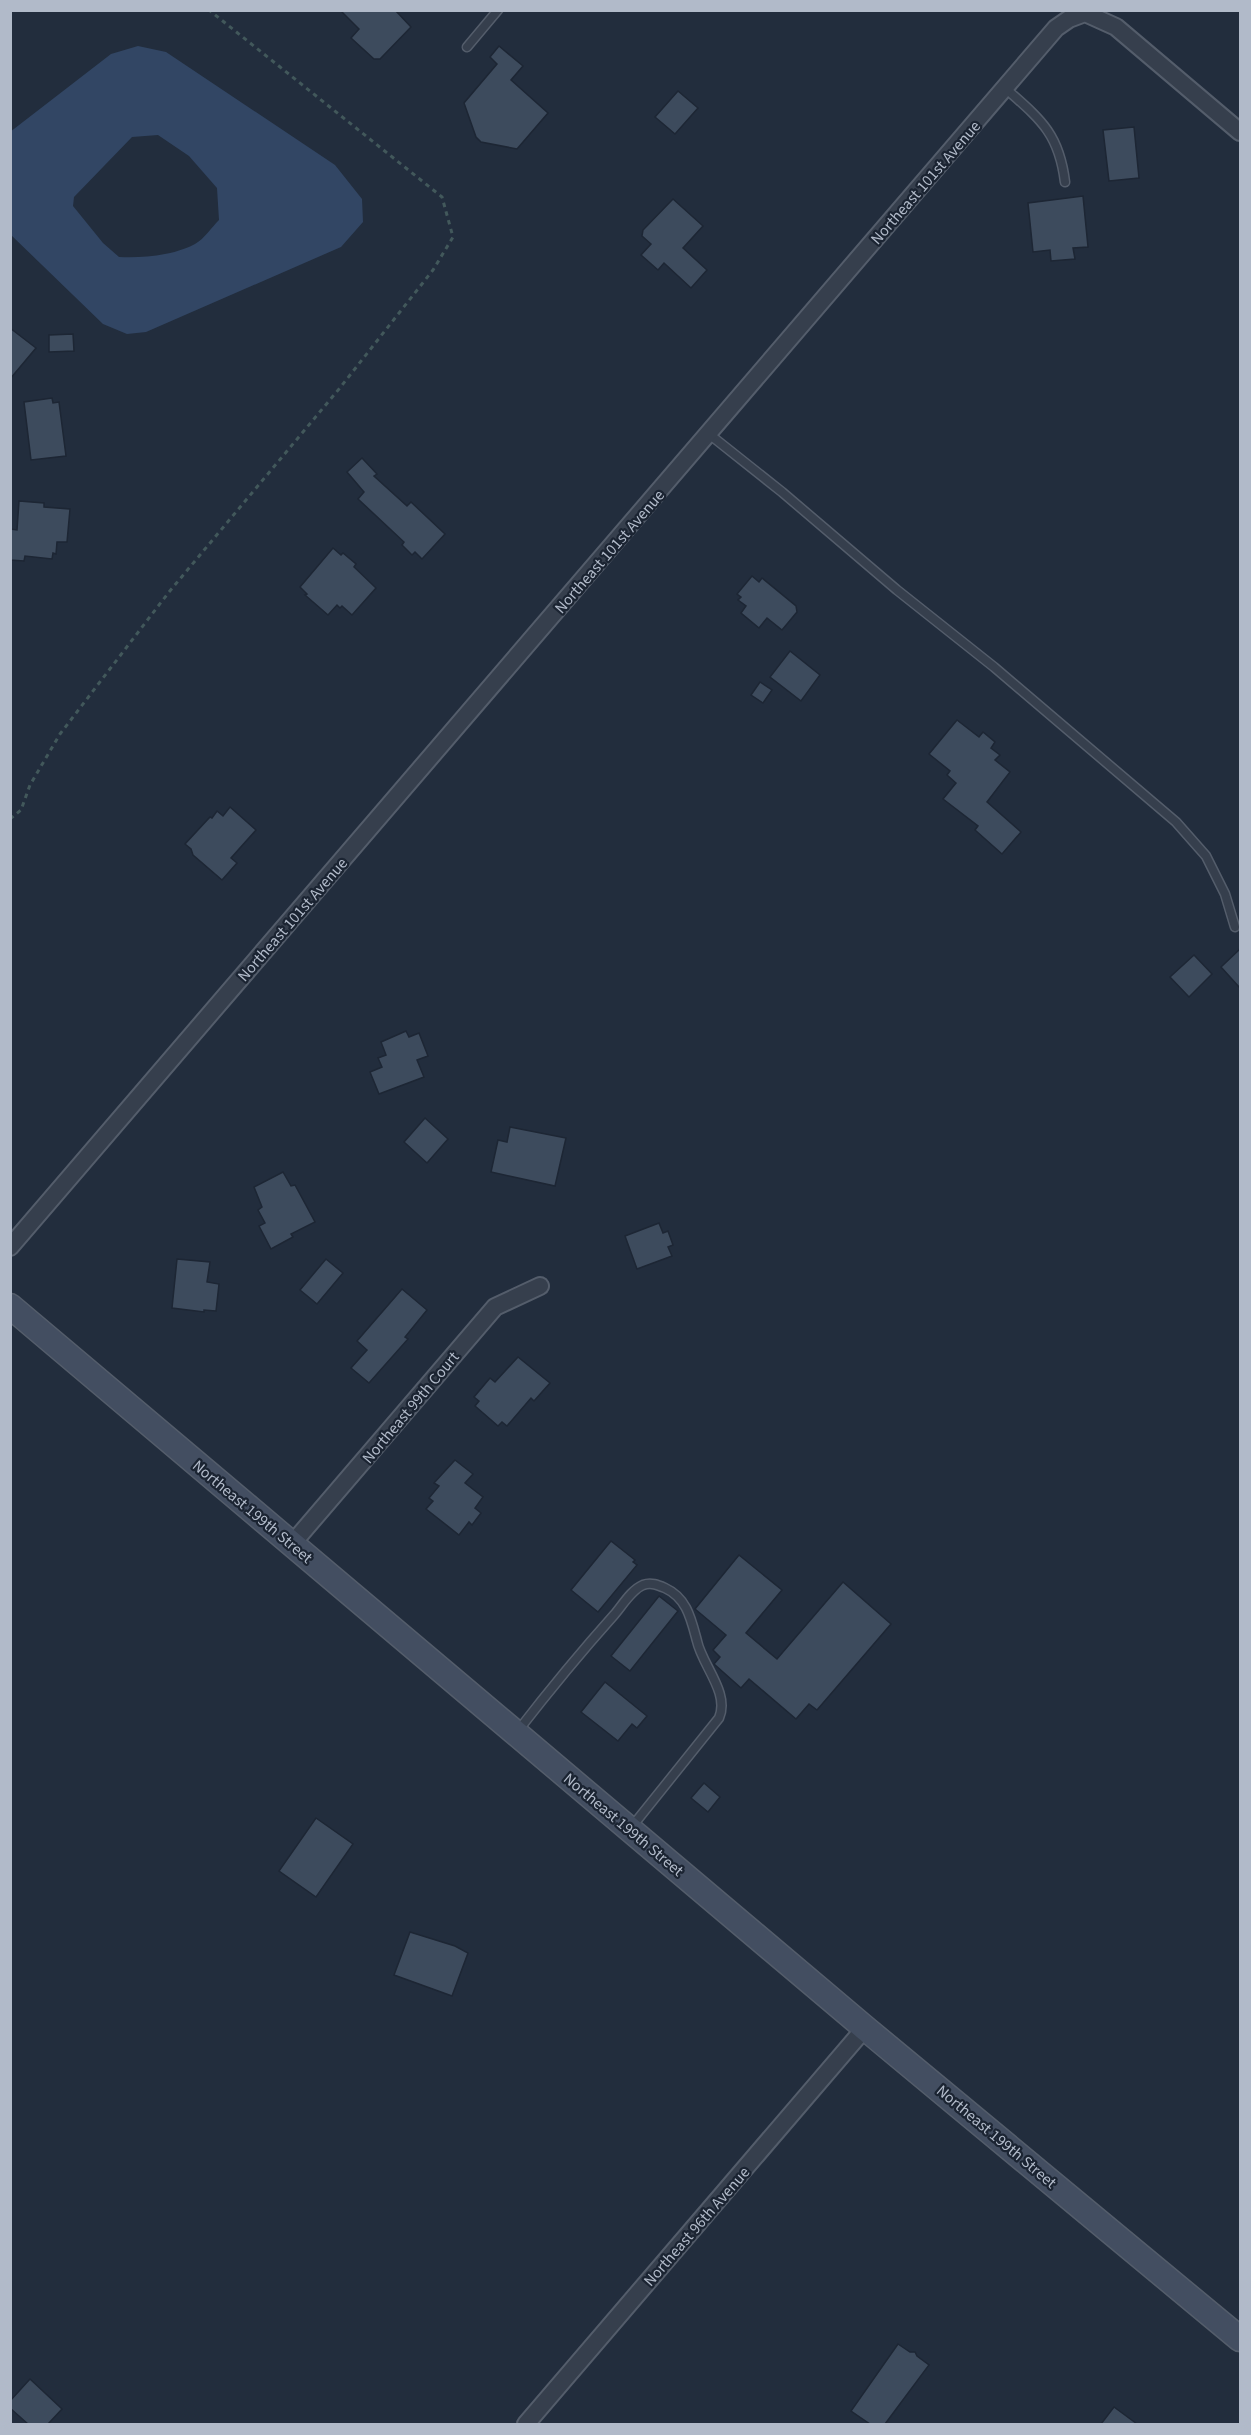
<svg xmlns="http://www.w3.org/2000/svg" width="1251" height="2435" font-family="'Source Sans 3',sans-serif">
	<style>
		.water { fill: #324664; fill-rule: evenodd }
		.building { fill: #3d4b5d; stroke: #1d2634; stroke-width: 1.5 }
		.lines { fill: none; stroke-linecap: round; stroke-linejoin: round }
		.service-casing { stroke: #545d6b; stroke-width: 11 }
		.minor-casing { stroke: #545d6b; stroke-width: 20 }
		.secondary-casing { stroke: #545d6b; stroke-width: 27 }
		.path { stroke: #42585b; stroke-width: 3; stroke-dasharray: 4.5 4.5; stroke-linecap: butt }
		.service { stroke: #363f4d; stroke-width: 8 }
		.minor { stroke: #363f4d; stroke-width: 16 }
		.secondary { stroke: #434e61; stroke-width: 24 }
		.labels { text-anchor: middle; stroke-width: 4.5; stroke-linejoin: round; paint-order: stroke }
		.street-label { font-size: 16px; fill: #b1bac9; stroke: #1b2432 }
	</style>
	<rect width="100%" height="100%" fill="#222d3d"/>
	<path class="water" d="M138,46l28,6 169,113 27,34 1,23 -22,25 -195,85 -19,2 -24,-10 -92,-89 -1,-103 101,-78zM158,135l31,21 28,32 2,32c-7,7 -15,19 -24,24 -23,12 -52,14 -76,13l-16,-14 -30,-37 1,-9 58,-60z"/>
	<g class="building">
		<path d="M340,10h55l16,17 -31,32h-6l-23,-21 8,-9z"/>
		<path d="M499,46l24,20 -12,14 37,33 -31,36 -36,-7 -5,-5 -12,-34 33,-39 -7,-7z"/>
		<path d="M678,91l20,17 -23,26 -20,-17z"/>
		<path d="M1134,127l5,51 -30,3 -6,-51z"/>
		<path d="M1083,196l5,51 -15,1 2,11 -24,2 -1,-11 -17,2 -5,-49z"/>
		<path d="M673,199l30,27 -20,22 24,22 -16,18 -27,-25 -6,7 -17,-15 10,-11 -9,-8 1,-6z"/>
		<path d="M10,328l26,20 -26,31z"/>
		<path d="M73,334l1,17 -25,1v-17z"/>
		<path d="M52,398l1,5 6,-1 7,54 -35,4 -7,-58z"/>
		<path d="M362,458l15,16 -3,2 33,30 4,-4 34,32 -23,25 -7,-7 -3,3 -10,-10 2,-3 -46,-43 6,-7 -17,-20z"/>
		<path d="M19,501l25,2v4l26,2 -3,33h-10l-1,12 -3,-1 -1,6 -27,-3 -1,5 -14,-1v-31l7,1z"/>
		<path d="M333,548l8,7 2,-2 13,11 -2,3 22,21 -24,27 -10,-9 -2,2 -3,-3 -9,10 -23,-20 2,-1 -7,-7z"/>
		<path d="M752,576l7,6 3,-4 34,28 1,6 -15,18 -15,-12 -8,10 -18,-15 5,-7 -8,-6 3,-3 -4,-3z"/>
		<path d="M790,651l30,24 -19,26 -31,-24z"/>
		<path d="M760,682l12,8 -9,13 -12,-8z"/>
		<path d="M957,720l22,17 4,-5 12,10 -4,6 9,7 -5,5 15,12 -23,30 34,30 -19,22 -27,-24 3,-4 -35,-27 13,-16 -9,-8 3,-4 -21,-17z"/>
		<path d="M230,807l26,23 -25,28 6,5 -15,17 -29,-25 -2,-6 -6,-5 25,-27 2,1 5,-7 6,5z"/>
		<path d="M1240,949v39l-19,-21z"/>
		<path d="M1194,955l18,19 -23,23 -19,-20z"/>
		<path d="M406,1031l3,6 10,-4 9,23 -11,4 7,17 -45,17 -9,-22 12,-5 -4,-9 8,-3 -5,-13z"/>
		<path d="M425,1118l23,21 -21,24 -23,-21z"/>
		<path d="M510,1127l56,11 -11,48 -64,-14 7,-32 9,2z"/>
		<path d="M283,1172l8,14 4,-1 20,37 -24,12 2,3 -22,12 -12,-23 6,-3 -7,-13 4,-3 -8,-20z"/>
		<path d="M659,1223l4,10 5,-2 5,14 -5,2 4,9 -35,13 -12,-33z"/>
		<path d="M177,1259l33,3 -3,20 12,2 -3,27 -12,-1v2l-32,-4z"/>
		<path d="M326,1259l17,14 -26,31 -17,-14z"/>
		<path d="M402,1289l25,21 -22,27 3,2 -39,44 -18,-15 16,-18 -10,-9z"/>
		<path d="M518,1357l32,26 -16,18 -3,-3 -24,28 -5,-4 -4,4 -23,-20 4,-5 -5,-4 16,-19 5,4z"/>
		<path d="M455,1460l18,14 -8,9 18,14 -8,11 6,5 -9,12 -3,-3 -10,13 -33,-26 7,-8 -4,-3 10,-12 -5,-3z"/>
		<path d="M611,1541l24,19 -2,2 4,3 -39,47 -27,-22z"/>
		<path d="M739,1555l43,35 -36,43 31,26 66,-77 48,42 -74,86 -8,-6 -13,15 -47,-40 -8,9 -27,-24 6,-7 -7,-7 13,-15 -31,-26z"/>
		<path d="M659,1596l19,15 -48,60 -19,-15z"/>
		<path d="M605,1682l42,34 -10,12 -5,-4 -14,17 -37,-29z"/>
		<path d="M704,1783l16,14 -12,15 -17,-14z"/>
		<path d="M316,1818l37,26 -37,53 -37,-26z"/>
		<path d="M410,1932l45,14 13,7 -16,43 -58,-21z"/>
		<path d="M898,2344l12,8h5l2,4 12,9 -44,59h-15l-19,-13z"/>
		<path d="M30,2379l32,30 -14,15h-20l-18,-16v-7z"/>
		<path d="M1114,2407l23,17h-36z"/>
	</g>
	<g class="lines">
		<defs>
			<g id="service">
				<path d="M467,47l31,-37"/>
				<path d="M1005,88c35,31 54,45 60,94"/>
				<path d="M709,434l73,58 115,98 97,77 182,155 30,34 19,38 10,33"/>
				<path d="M517,1732c31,-40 63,-79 97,-117 8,-9 17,-25 29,-30 8,-3 15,0 22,3 22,10 26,31 32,53 5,24 33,52 22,77l-89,111"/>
			</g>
			<g id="minor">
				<path d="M10,1247l1046,-1219 13,-9 16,-6 31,14 124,105"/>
				<path d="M292,1544l203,-237 45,-21"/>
				<path d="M526,2424l339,-396"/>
			</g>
			<path id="secondary" d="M10,1306l855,722 375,311"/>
		</defs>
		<use href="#service" class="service-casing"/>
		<use href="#minor" class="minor-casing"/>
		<use href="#secondary" class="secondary-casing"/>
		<path class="path" d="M10,819l11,-9 9,-25 30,-51 109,-142 170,-203 94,-119 20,-33 -11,-40 -233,-187"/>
		<use href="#service" class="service"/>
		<use href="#minor" class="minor"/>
		<use href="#secondary" class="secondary"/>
	</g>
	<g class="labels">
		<g class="street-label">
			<text transform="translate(925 182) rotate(-49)" y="6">Northeast 101st Avenue</text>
			<text transform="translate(609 551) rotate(-49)" y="6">Northeast 101st Avenue</text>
			<text transform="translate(292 919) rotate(-49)" y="6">Northeast 101st Avenue</text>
			<text transform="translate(410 1407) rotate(-50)" y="6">Northeast 99th Court</text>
			<text transform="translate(253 1511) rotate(40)" y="6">Northeast 199th Street</text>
			<text transform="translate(624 1824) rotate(40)" y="6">Northeast 199th Street</text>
			<text transform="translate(997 2136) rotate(40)" y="6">Northeast 199th Street</text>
			<text transform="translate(696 2226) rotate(-49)" y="6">Northeast 96th Avenue</text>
		</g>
	</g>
	<rect width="1251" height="2435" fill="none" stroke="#b1bac9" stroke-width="24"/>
</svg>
